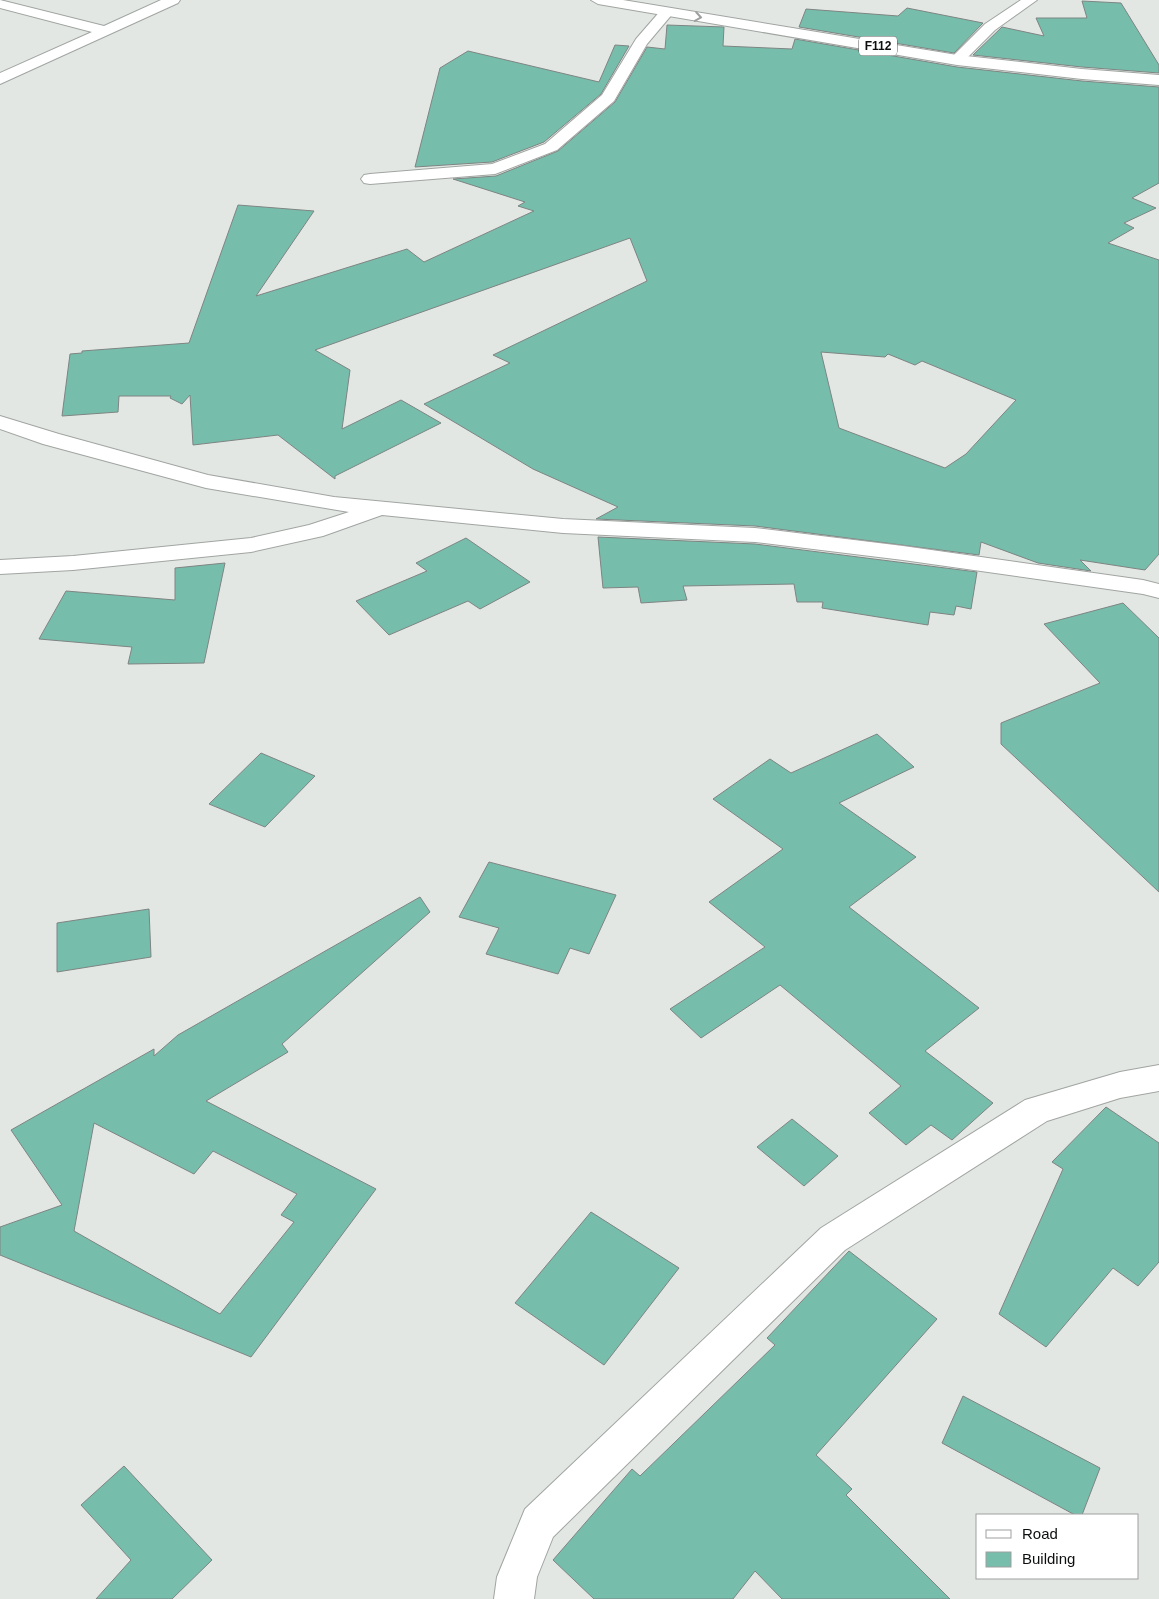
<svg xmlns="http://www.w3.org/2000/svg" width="1159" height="1599" font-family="Arial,sans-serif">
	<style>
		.building { fill: #76beab; stroke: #7e8482; fill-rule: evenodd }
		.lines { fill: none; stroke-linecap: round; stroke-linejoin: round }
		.minor-casing { stroke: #a1a5a2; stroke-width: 2 }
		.primary-casing { stroke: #a1a5a2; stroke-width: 2 }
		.minor { fill: #fff; fill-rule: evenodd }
		.primary { fill: #fff; fill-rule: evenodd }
		.oneway { stroke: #9e9f9f }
		.labels { text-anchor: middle; stroke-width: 4; stroke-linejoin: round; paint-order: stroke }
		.shield { fill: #fff; stroke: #565756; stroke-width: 1 }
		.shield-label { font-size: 12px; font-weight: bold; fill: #0d0f0e }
	</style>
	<rect width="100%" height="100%" fill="#e2e7e3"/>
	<g class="building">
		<path d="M1082,1l39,2 38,62v8l-77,-6 -109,-12 29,-28 42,9 -8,-18h51z"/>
		<path d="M907,8l76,15 -29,30 -155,-26 7,-18 92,7z"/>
		<path d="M667,25l57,2 -1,19 69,3 3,-10 162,28 125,14 77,6v96l-27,15 24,10 -32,15 10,5 -26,15 51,17v294l-14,16 -65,-10 11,11 -53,-8 -57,-21 -2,13 -224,-29 -159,-7 22,-12 -85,-38 -109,-65 86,-41 -17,-8 154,-74 -17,-43 -315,112 35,20 -8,59 59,-29 40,23 -106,53v3l-57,-44 -85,10 -3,-50 -8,9 -12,-6 1,-2h-52l-1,16 -56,4 8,-62 12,-1v-2l107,-8 49,-138 76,6 -58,85 151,-47 17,13 110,-51 -16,-5 7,-4 -72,-23 43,-3 62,-25 57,-49 32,-55 18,2zM821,352l64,5 3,-3 27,11 7,-4 94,39 -50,54 -21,14 -106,-40z"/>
		<path d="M615,45l14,1 -28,48 -57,48 -52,20 -77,5 25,-99 28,-17 131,31z"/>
		<path d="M598,537l157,7 222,28 -6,37 -15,-3 -2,9 -24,-3 -2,13 -106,-17 1,-6h-26l-3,-18 -111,2 4,14 -46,3 -3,-16 -35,1z"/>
		<path d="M466,538l64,44 -50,27 -12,-8 -79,34 -33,-34 71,-30 -11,-8z"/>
		<path d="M225,563l-21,100 -76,1 4,-17 -93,-8 27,-48 109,9v-32z"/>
		<path d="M1123,603l36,35v254l-158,-148v-21l99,-40 -56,-59z"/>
		<path d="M877,734l37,33 -75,36 77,54 -67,50 130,101 -54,43 68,52 -41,37 -21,-15 -25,20 -37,-32 32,-27 -121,-101 -79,53 -31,-29 95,-62 -56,-45 74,-53 -70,-50 57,-40 21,14z"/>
		<path d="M261,753l54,23 -50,51 -56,-23z"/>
		<path d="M489,862l127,33 -27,59 -19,-6 -12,26 -72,-20 13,-26 -40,-11z"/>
		<path d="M420,897l10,15 -148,132 6,8 -82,49 170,88 -125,168 -251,-102v-28l62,-22 -51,-75 143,-81v7l24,-21zM94,1123l100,51 19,-23 84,43 -16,21 13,7 -74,92 -146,-83z"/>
		<path d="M149,909l2,48 -94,15v-49z"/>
		<path d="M1106,1107l53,36v119l-21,24 -25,-18 -67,79 -47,-33 64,-145 -11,-7z"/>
		<path d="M792,1119l46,37 -34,30 -47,-39z"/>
		<path d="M591,1212l88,56 -75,97 -89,-62z"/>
		<path d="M849,1251l88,68 -121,136 36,34 -6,6 104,104h-168l-27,-28 -22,28h-139l-41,-39 79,-91 8,7 135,-131 -8,-7z"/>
		<path d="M963,1396l137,72 -18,47h-7l-133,-72z"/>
		<path d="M124,1466l88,94 -40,39h-76l35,-39 -50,-55z"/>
	</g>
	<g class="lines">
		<defs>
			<g id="minor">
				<path d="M0,0l104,26 57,-26h19l-2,3 -178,81v-11l92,-41 -92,-24z"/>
				<path d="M1021,0h16l-42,30 -33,33h-10l-3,-3 36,-36z"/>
				<path d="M667,8l5,1 2,3 -27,32 -33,57 -57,49 -62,24 -125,10 -6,-1 -3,-4 3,-4 6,-1 122,-10 53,-20 57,-49 34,-56 26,-30z"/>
				<path d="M0,416l59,18 149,41 126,22 229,22 192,9 148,18 240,34 16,4v14l-16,-4 -240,-34 -148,-18 -192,-9 -181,-18 -59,21 -72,16 -178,18 -73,4v-14l73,-4 178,-18 58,-13 40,-13 -143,-24 -163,-44 -43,-15z"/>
				<path d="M1159,1065v26l-39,7 -73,23 -202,129 -292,287 -16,40 -3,22h-40l3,-22 28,-68 296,-281 204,-128 95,-28z"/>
			</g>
			<path id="primary" d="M591,0h32l334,55 125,14 77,6v10l-77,-6 -125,-14 -359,-61z"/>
		</defs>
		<use href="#minor" class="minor-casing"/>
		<use href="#primary" class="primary-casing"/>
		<use href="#minor" class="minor"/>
		<use href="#primary" class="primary"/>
	</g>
	<defs><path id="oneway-chevron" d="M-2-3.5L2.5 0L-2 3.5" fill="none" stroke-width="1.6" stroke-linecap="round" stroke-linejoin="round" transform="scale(1.25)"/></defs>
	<use class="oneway" href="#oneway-chevron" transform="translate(698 17) rotate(9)"/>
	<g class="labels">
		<rect class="shield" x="859" y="36.5" width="38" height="19" rx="4"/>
		<g class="shield-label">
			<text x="878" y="50">F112</text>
		</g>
	</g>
	<rect x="976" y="1514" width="162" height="65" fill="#ffffff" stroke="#9e9f9f"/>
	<rect x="986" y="1530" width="25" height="8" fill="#ffffff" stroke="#9e9f9f"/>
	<text x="1022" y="1539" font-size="15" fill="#0d0f0e">Road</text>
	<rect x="986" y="1552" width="25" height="15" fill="#76beab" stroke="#9e9f9f"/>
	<text x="1022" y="1564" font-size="15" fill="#0d0f0e">Building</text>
</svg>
